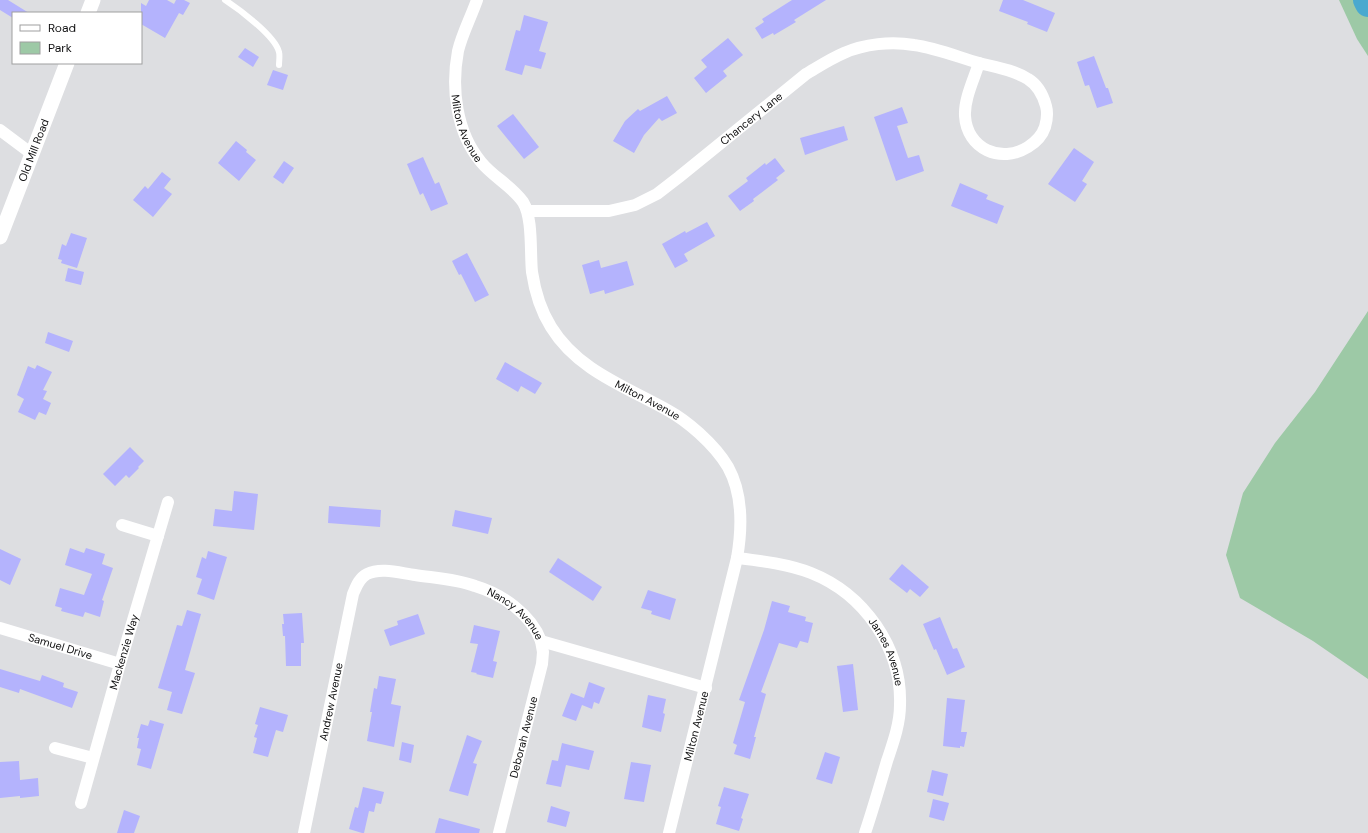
<svg xmlns="http://www.w3.org/2000/svg" width="1368" height="833" font-family="'DM Sans',sans-serif">
	<style>
		.green { fill: #9dc9a6 }
		.lines { fill: none; stroke-linecap: round; stroke-linejoin: round }
		.river { stroke: #49a9cf; stroke-width: 26 }
		.building { fill: #b4b3fd }
		.service { stroke: #fff; stroke-width: 6 }
		.minor { stroke: #fff; stroke-width: 12 }
		.tertiary { stroke: #fff; stroke-width: 15 }
		.labels { text-anchor: middle; stroke-width: 3; stroke-linejoin: round; paint-order: stroke }
		.street-label { font-size: 11px; fill: #101011; stroke: #fff }
	</style>
	<rect width="100%" height="100%" fill="#dddee1"/>
	<g class="green">
		<path d="M1339,0h29v56l-11,-17z"/>
		<path d="M1368,311v368l-55,-38 -73,-43 -14,-43 17,-62 32,-50 40,-51z"/>
	</g>
	<g class="lines">
		<path class="river" d="M1366,0l2,4"/>
	</g>
	<g class="building">
		<path d="M0,0h8l21,13h-16v5l-13,-8z"/>
		<path d="M149,0h18l7,4 2,-4h8l6,3 -7,12 -4,-2 -14,25 -24,-14v-21l5,3z"/>
		<path d="M792,0h34l-32,20 2,2 -22,13 -1,-2 -11,6 -7,-11 9,-6 -2,-3z"/>
		<path d="M1003,0h20l32,13 -8,19 -20,-8 1,-2 -29,-11z"/>
		<path d="M524,15l24,7 -9,29 7,2 -5,16 -16,-4 -3,10 -17,-5 11,-40 4,1z"/>
		<path d="M728,38l15,17 -20,16 4,5 -21,17 -12,-15 13,-11 -6,-7z"/>
		<path d="M245,48l14,9 -6,10 -15,-10z"/>
		<path d="M1094,56l12,32h2l5,15 -16,5 -8,-23 -4,1 -8,-24z"/>
		<path d="M273,70l15,5 -5,15 -16,-5z"/>
		<path d="M667,96l10,17 -15,8 -3,-3 -15,17 -10,18 -21,-12 12,-20 13,-12 2,2z"/>
		<path d="M902,107l6,16 -11,3 11,32 11,-3 5,16 -28,10 -22,-64z"/>
		<path d="M513,114l26,33 -15,12 -27,-33z"/>
		<path d="M844,126l4,14 -43,15 -5,-17z"/>
		<path d="M236,141l11,9 -1,2 10,8 -17,21 -21,-18z"/>
		<path d="M1074,148l20,14 -12,19 5,3 -12,18 -27,-18z"/>
		<path d="M423,157l12,27 4,-2 9,22 -17,7 -8,-18 -3,2 -13,-31z"/>
		<path d="M775,158l10,13 -9,7 2,2 -25,19 1,2 -14,10 -12,-15 20,-15 -2,-3 19,-15 1,2z"/>
		<path d="M284,161l10,7 -11,16 -10,-7z"/>
		<path d="M162,172l9,7 -7,9 8,6 -19,23 -20,-17 12,-14 3,3z"/>
		<path d="M960,183l28,12 -2,4 18,7 -7,18 -46,-18z"/>
		<path d="M707,222l8,14 -31,18 4,7 -13,7 -13,-24 23,-13 1,2z"/>
		<path d="M71,233l16,5 -10,30 -16,-5 1,-3 -4,-1 4,-15 4,2z"/>
		<path d="M467,253l22,42 -14,7 -14,-28 -2,1 -7,-14z"/>
		<path d="M599,260l2,8 26,-7 7,24 -29,9 -1,-4 -14,4 -8,-29z"/>
		<path d="M68,268l16,4 -3,13 -16,-4z"/>
		<path d="M48,332l25,9 -4,11 -24,-9z"/>
		<path d="M505,362l37,21 -7,11 -14,-8 -3,6 -22,-13z"/>
		<path d="M37,365l15,7 -9,18 4,1 -4,8 8,4 -5,12 -7,-3 -4,8 -17,-8 6,-13 -7,-4 11,-29 7,3z"/>
		<path d="M130,447l14,14 -6,6 1,1 -10,10 -3,-3 -11,11 -12,-12z"/>
		<path d="M234,491l24,3 -4,36 -41,-4 2,-17 17,2z"/>
		<path d="M329,506l52,4 -1,17 -52,-4z"/>
		<path d="M455,510l37,8 -4,16 -36,-8z"/>
		<path d="M70,548l14,5 2,-5 19,6 -3,10 11,4 -11,32 2,1 -4,16 -15,-5 -2,5 -22,-6 1,-3 -7,-2 5,-18 24,7 8,-21 -27,-9z"/>
		<path d="M0,549l21,10 -11,26 -10,-5z"/>
		<path d="M208,551l19,6 -13,43 -17,-6 5,-15 -6,-2 6,-20 4,2z"/>
		<path d="M558,558l44,29 -9,14 -44,-29z"/>
		<path d="M902,564l27,23 -9,10 -10,-8 -3,4 -18,-14z"/>
		<path d="M648,590l28,9 -6,21 -19,-6 1,-3 -11,-3z"/>
		<path d="M772,601l18,5 -2,6 18,5 -1,4 8,2 -5,20 -8,-2 -3,7 -18,-5 -18,49 5,2 -12,43h2l-6,22 -16,-5 3,-9 -4,-2 12,-41 -6,-2 25,-70z"/>
		<path d="M187,610l14,4 -16,56 10,3 -13,41 -15,-4 5,-18 -14,-4 19,-63 5,1z"/>
		<path d="M302,613l2,30h-3v23h-15l-1,-30h-2l-1,-12h2l-1,-10z"/>
		<path d="M418,614l7,20 -35,12 -6,-16 14,-5 -1,-4z"/>
		<path d="M940,617l13,32 4,-1 8,19 -18,8 -11,-26 -2,1 -11,-26z"/>
		<path d="M474,625l26,6 -7,30 4,1 -4,16 -17,-4 1,-1 -6,-1 7,-28 -8,-1z"/>
		<path d="M853,664l5,46 -15,2 -6,-46z"/>
		<path d="M0,669l40,12 2,-6 22,8 -1,4 15,5 -6,16 -52,-19 -1,4 -19,-6z"/>
		<path d="M379,676l17,3 -5,25 10,2 -7,41 -27,-6 5,-29h-2l4,-24 3,1z"/>
		<path d="M589,682l16,6 -6,16 -5,-2 -2,7 -10,-4 -6,16 -14,-5 9,-23 13,5z"/>
		<path d="M648,695l18,4 -3,14 2,1 -4,18 -19,-5z"/>
		<path d="M947,698l18,2 -4,32h6l-3,15 -4,-1v2l-17,-2z"/>
		<path d="M260,707l28,8 -5,17 -7,-2 -8,27 -15,-4 4,-15 -3,-1 4,-12 -3,-1z"/>
		<path d="M150,720l14,4 -13,45 -14,-4 4,-16 -4,-1 2,-10h-2l4,-14 7,2z"/>
		<path d="M467,735l15,6 -9,22 4,1 -9,32 -19,-5z"/>
		<path d="M402,742l12,3 -3,18 -12,-3z"/>
		<path d="M562,743l32,8 -5,19 -23,-5 -5,22 -15,-3 6,-24 6,1z"/>
		<path d="M825,752l15,5 -8,27 -16,-5z"/>
		<path d="M19,761l1,19 18,-2 1,18 -19,2v-2l-20,2v-36z"/>
		<path d="M631,762l20,3 -7,37 -20,-3z"/>
		<path d="M932,770l16,4 -5,22 -16,-4z"/>
		<path d="M363,787l21,5 -3,12 -5,-1 -2,9 -5,-1 -5,22h-2l-13,-4 6,-22 3,1z"/>
		<path d="M724,787l25,7 -8,24 2,1 -4,12 -23,-7 5,-17 -3,-1z"/>
		<path d="M933,799l16,4 -5,18 -15,-4z"/>
		<path d="M551,806l19,6 -4,15 -19,-5z"/>
		<path d="M124,810l16,6 -6,17h-17z"/>
		<path d="M439,818l41,11 -1,4h-44z"/>
	</g>
	<g class="lines">
		<path class="service" d="M225,0c14,9 50,36 54,52 1,4 0,9 0,13"/>
		<g class="minor">
			<path id="s1" d="M477,0c-6,17 -15,34 -19,51 -7,37 -2,81 23,111 12,15 31,24 42,40 10,16 7,51 9,70 3,20 9,39 19,55 27,44 76,60 118,84 11,6 21,14 30,22 11,10 22,22 29,34 15,27 14,62 9,91l-68,275"/>
			<path d="M979,63c16,4 35,7 49,16 10,6 15,16 18,27 2,7 1,14 -1,21 -3,9 -9,15 -17,20 -27,17 -61,2 -63,-31 -1,-17 9,-37 14,-53z"/>
			<path d="M0,130l32,24"/>
			<path id="s2" d="M528,211h81l26,-6 22,-11 22,-17 127,-103c12,-7 24,-15 38,-21 20,-9 47,-12 70,-8 22,3 44,12 65,18"/>
			<path d="M122,525l36,11"/>
			<path id="s3" d="M737,558c25,3 51,6 74,15 53,21 91,75 89,132 0,19 -7,38 -13,56 -7,24 -14,48 -22,72"/>
			<path id="s4" d="M0,628l120,36"/>
			<path d="M55,748l38,10"/>
			<path id="s5" d="M81,803l39,-139 48,-162"/>
			<path id="s6" d="M304,833l49,-239c3,-7 6,-16 14,-20 14,-7 33,-1 48,1 20,3 41,4 60,11 27,8 56,28 66,55l165,47"/>
			<path id="s7" d="M499,833l43,-169 1,-12 -2,-11"/>
		</g>
		<g class="tertiary">
			<path d="M88,13l5,-13"/>
			<path id="s8" d="M0,237l67,-174"/>
		</g>
	</g>
	<g class="labels">
		<g class="street-label">
			<text dy="4" stroke="none"><textPath href="#s2" startOffset="253">Chancery Lane</textPath></text>
			<text dy="4" stroke="none"><textPath href="#s1" startOffset="134">Milton Avenue</textPath></text>
			<text dy="4" stroke="none"><textPath href="#s8" startOffset="93">Old Mill Road</textPath></text>
			<text dy="4" stroke="none"><textPath href="#s1" startOffset="482">Milton Avenue</textPath></text>
			<text dy="4" stroke="none"><textPath href="#s6" startOffset="429">Nancy Avenue</textPath></text>
			<text dy="4" stroke="none"><textPath href="#s4" startOffset="63">Samuel Drive</textPath></text>
			<text dy="4" stroke="none"><textPath href="#s5" startOffset="157">Mackenzie Way</textPath></text>
			<text dy="4" stroke="none"><textPath href="#s3" startOffset="189">James Avenue</textPath></text>
			<text dy="4" stroke="none"><textPath href="#s6" startOffset="134">Andrew Avenue</textPath></text>
			<text transform="translate(696 726) rotate(-76)" y="4">Milton Avenue</text>
			<text dy="4" stroke="none"><textPath href="#s7" startOffset="99">Deborah Avenue</textPath></text>
		</g>
	</g>
	<rect x="12" y="12" width="130" height="52" fill="#ffffff" stroke="#9f9fa0"/>
	<rect x="20" y="25" width="20" height="6" fill="#ffffff" stroke="#9f9fa0"/>
	<text x="48" y="32" font-size="12" fill="#101011">Road</text>
	<rect x="20" y="42" width="20" height="12" fill="#9dc9a6" stroke="#9f9fa0"/>
	<text x="48" y="52" font-size="12" fill="#101011">Park</text>
</svg>
